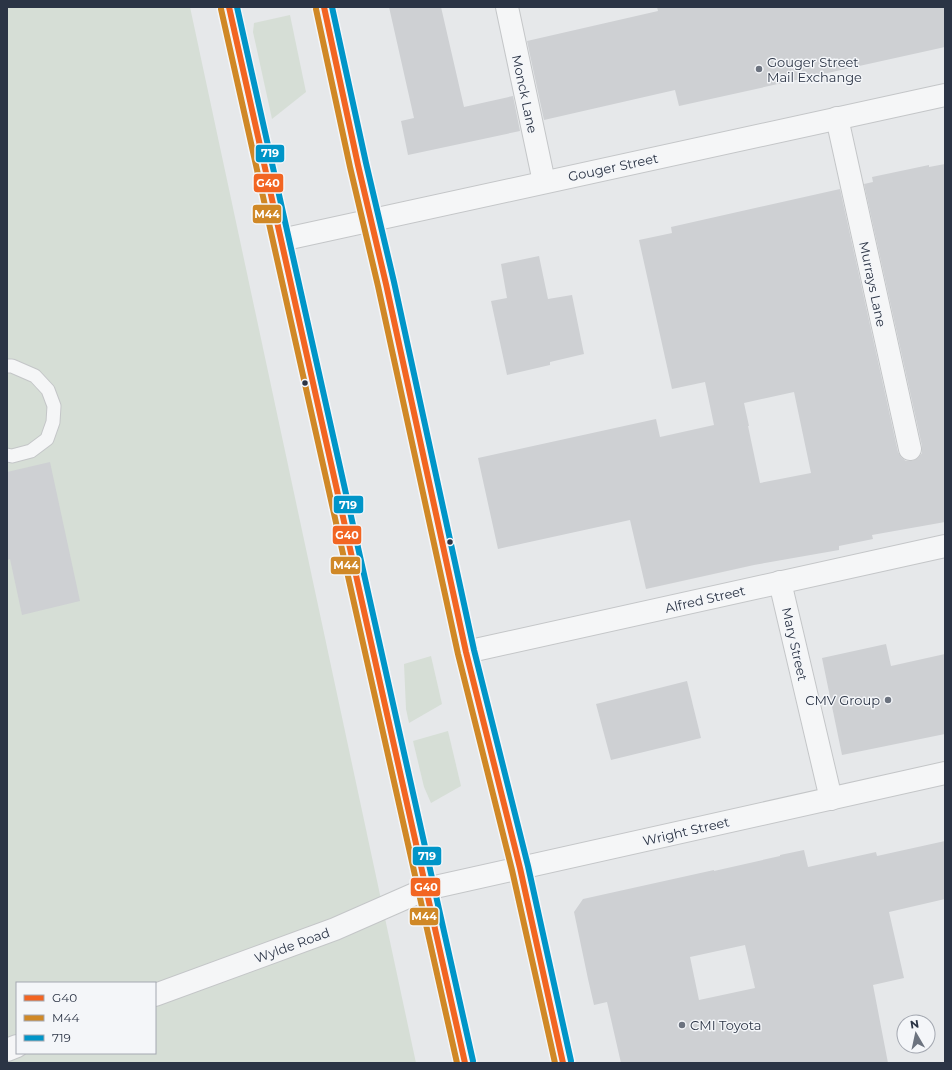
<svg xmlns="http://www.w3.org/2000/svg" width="952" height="1070" font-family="Montserrat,sans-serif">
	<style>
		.green { fill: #d6ded6; fill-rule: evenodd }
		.building { fill: #ced0d3; fill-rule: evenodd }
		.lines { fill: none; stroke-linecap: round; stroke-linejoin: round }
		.service-casing { stroke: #c4c6c8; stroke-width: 15 }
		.minor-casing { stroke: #c4c6c8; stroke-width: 24 }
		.tertiary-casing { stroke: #c4c6c8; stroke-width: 24 }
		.primary-casing { stroke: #c2c5c8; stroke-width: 24 }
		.service { stroke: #f5f6f7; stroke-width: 13 }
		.minor { stroke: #f5f6f7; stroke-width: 22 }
		.tertiary { stroke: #f5f6f7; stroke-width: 22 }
		.primary { stroke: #f8f8f8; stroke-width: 22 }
		.bus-1-casing { stroke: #f4f6f9; stroke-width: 9 }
		.bus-2-casing { stroke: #f4f6f9; stroke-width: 9 }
		.bus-3-casing { stroke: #f4f6f9; stroke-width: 9 }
		.bus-1 { stroke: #f26522; stroke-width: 6 }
		.bus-2 { stroke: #d08826; stroke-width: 6 }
		.bus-3 { stroke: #0095c8; stroke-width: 6 }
		.poi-dot { fill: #6c737f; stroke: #f4f6f9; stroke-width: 1.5 }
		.bus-dot { fill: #2b3445; stroke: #f4f6f9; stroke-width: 1.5 }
		.labels { text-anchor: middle; stroke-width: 3; stroke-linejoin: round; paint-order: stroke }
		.poi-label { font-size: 13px; fill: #2b3445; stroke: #f4f6f9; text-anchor: start }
		.street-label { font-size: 13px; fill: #2b3445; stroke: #f4f6f9 }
		.line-badge { stroke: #f4f6f9; stroke-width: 1.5 }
		.badge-label { font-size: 11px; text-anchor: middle; font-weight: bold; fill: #fff }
	</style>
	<rect width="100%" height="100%" fill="#e6e8ea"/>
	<g class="green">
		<path d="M7,7h183l226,1056h-409zM17,983h138v70h-138z"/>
		<path d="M290,15l16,77 -34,27 -19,-87 1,-9z"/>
		<path d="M431,656l11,48 -33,19 -3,-14 -2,-45z"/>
		<path d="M448,731l13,55 -30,17 -7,-16 -11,-46z"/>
	</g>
	<g class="building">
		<path d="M389,7h52l23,100 49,-11 7,35 -112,24 -7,-34 13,-3z"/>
		<path d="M657,7h288v40l-266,59 -4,-16 -131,30 -17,-79 131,-30z"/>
		<path d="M945,164v358l-73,13 1,4 -34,7v4l-85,15 -108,24 -16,-69 -132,29 -20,-91 178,-39 4,18 54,-12 -9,-43 -33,7 -33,-149 33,-7 -1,-6 169,-38 58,263 3,5 5,4h6l6,-3 4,-5v-7l-58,-262 9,-2 -1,-5 57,-12v2zM794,392l17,81 -51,10 -12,-57h1l-5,-23z"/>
		<path d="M539,256l9,43 24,-4 12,59 -34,8v3l-43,10 -16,-74 16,-3 -6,-34z"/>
		<path d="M50,462l30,139 -58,14 -12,-56 -3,1v-88z"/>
		<path d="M886,644l5,22 54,-12v80l-103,21 -20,-97z"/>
		<path d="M687,681l14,57 -90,22 -15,-56z"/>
		<path d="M945,841v58l-56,13 15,66 -31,7 15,78h-267l-14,-61 -13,3 -6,-26 -14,-67 9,-13 131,-29v1l66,-15v-1l24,-5 4,17 68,-15 1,4zM745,945l10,43 -56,12 -9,-43z"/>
	</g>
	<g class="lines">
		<defs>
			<path id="service" d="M7,366h5l23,10 13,14 6,16 -1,16 -6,17 -16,12 -19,5 -5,-1"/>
			<g id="minor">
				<path d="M507,7l37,175"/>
				<path d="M837,118l73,331"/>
				<path d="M780,582l51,217"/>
				<path d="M466,652l479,-106"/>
				<path d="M155,995l180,-66 91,-40"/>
				<path d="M7,1050l10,-4"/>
			</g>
			<g id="tertiary">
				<path d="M281,240l664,-145"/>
				<path d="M426,889l519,-116"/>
			</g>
			<g id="primary">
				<path d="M229,7l236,1056"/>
				<path d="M324,7l34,158 28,119 80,368 54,216 43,195"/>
			</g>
		</defs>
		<use href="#service" class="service-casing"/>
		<use href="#minor" class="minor-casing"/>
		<use href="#tertiary" class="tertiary-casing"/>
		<use href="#primary" class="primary-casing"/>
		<use href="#service" class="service"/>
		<use href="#minor" class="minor"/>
		<use href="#tertiary" class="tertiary"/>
		<use href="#primary" class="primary"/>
		<defs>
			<g id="bus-1">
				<path d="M229,7l236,1056"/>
				<path d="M324,7l34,158 28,119 80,368 54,216 43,195"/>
			</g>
			<g id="bus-2">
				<path d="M221,9l236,1054"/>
				<path d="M316,9l34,158 28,119 80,368 54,216 43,193"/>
			</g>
			<g id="bus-3">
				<path d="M237,7l236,1054"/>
				<path d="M332,7l34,156 28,119 80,368 54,216 43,195"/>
			</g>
		</defs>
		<use href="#bus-1" class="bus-1-casing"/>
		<use href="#bus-2" class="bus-2-casing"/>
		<use href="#bus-3" class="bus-3-casing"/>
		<use href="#bus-1" class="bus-1"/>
		<use href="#bus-2" class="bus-2"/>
		<use href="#bus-3" class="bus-3"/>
	</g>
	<g class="poi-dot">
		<circle cx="759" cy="69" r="4"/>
		<circle cx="888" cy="700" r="4"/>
		<circle cx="682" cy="1025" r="4"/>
	</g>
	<g class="bus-dot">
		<circle cx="305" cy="383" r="3.5"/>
		<circle cx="450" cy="542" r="3.5"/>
	</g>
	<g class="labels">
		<g class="poi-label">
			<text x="767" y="67">Gouger Street<tspan x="767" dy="15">Mail Exchange</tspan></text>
			<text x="880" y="705" text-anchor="end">CMV Group</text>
			<text x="690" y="1030">CMI Toyota</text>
		</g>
		<g class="street-label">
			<text transform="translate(525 94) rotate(78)" y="5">Monck Lane</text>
			<text transform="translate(613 167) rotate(-12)" y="5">Gouger Street</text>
			<text transform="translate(873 284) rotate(78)" y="5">Murrays Lane</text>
			<text transform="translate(705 599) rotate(-13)" y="5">Alfred Street</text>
			<text transform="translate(795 644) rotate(77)" y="5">Mary Street</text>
			<text transform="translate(686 831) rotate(-13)" y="5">Wright Street</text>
			<text transform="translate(292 945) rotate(-20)" y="5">Wylde Road</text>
		</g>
	</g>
	<g class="line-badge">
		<rect x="255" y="144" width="30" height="19" rx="4" fill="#0095c8"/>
		<rect x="253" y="173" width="31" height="20" rx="4" fill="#f26522"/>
		<rect x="252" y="204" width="30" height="20" rx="4" fill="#d08826"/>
		<rect x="333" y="495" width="31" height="19" rx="4" fill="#0095c8"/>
		<rect x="332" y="525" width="30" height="20" rx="4" fill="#f26522"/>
		<rect x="330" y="556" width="31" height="19" rx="4" fill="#d08826"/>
		<rect x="412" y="846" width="30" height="20" rx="4" fill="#0095c8"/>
		<rect x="410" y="877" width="31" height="20" rx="4" fill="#f26522"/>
		<rect x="409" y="907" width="30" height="19" rx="4" fill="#d08826"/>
	</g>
	<g class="badge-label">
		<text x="270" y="157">719</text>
		<text x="268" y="187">G40</text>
		<text x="267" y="218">M44</text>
		<text x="348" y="509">719</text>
		<text x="347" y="539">G40</text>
		<text x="346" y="569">M44</text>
		<text x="427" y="860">719</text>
		<text x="426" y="891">G40</text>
		<text x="424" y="920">M44</text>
	</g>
	<rect width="952" height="1070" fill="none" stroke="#2b3445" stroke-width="16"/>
	<rect x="16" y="982" width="140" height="72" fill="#f4f6f9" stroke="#a4a8b1"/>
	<rect x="24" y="995" width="20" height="6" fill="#f26522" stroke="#a4a8b1"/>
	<text x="52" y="1002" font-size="12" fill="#2b3445">G40</text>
	<rect x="24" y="1015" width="20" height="6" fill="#d08826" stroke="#a4a8b1"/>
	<text x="52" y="1022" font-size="12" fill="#2b3445">M44</text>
	<rect x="24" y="1035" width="20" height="6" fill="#0095c8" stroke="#a4a8b1"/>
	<text x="52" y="1042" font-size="12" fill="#2b3445">719</text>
	<g transform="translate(916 1034) rotate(351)"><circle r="19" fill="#f4f6f9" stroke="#a4a8b1"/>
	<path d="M0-3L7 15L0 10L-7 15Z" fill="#6c737f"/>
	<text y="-6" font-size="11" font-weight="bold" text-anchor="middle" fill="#2b3445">N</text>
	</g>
</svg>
